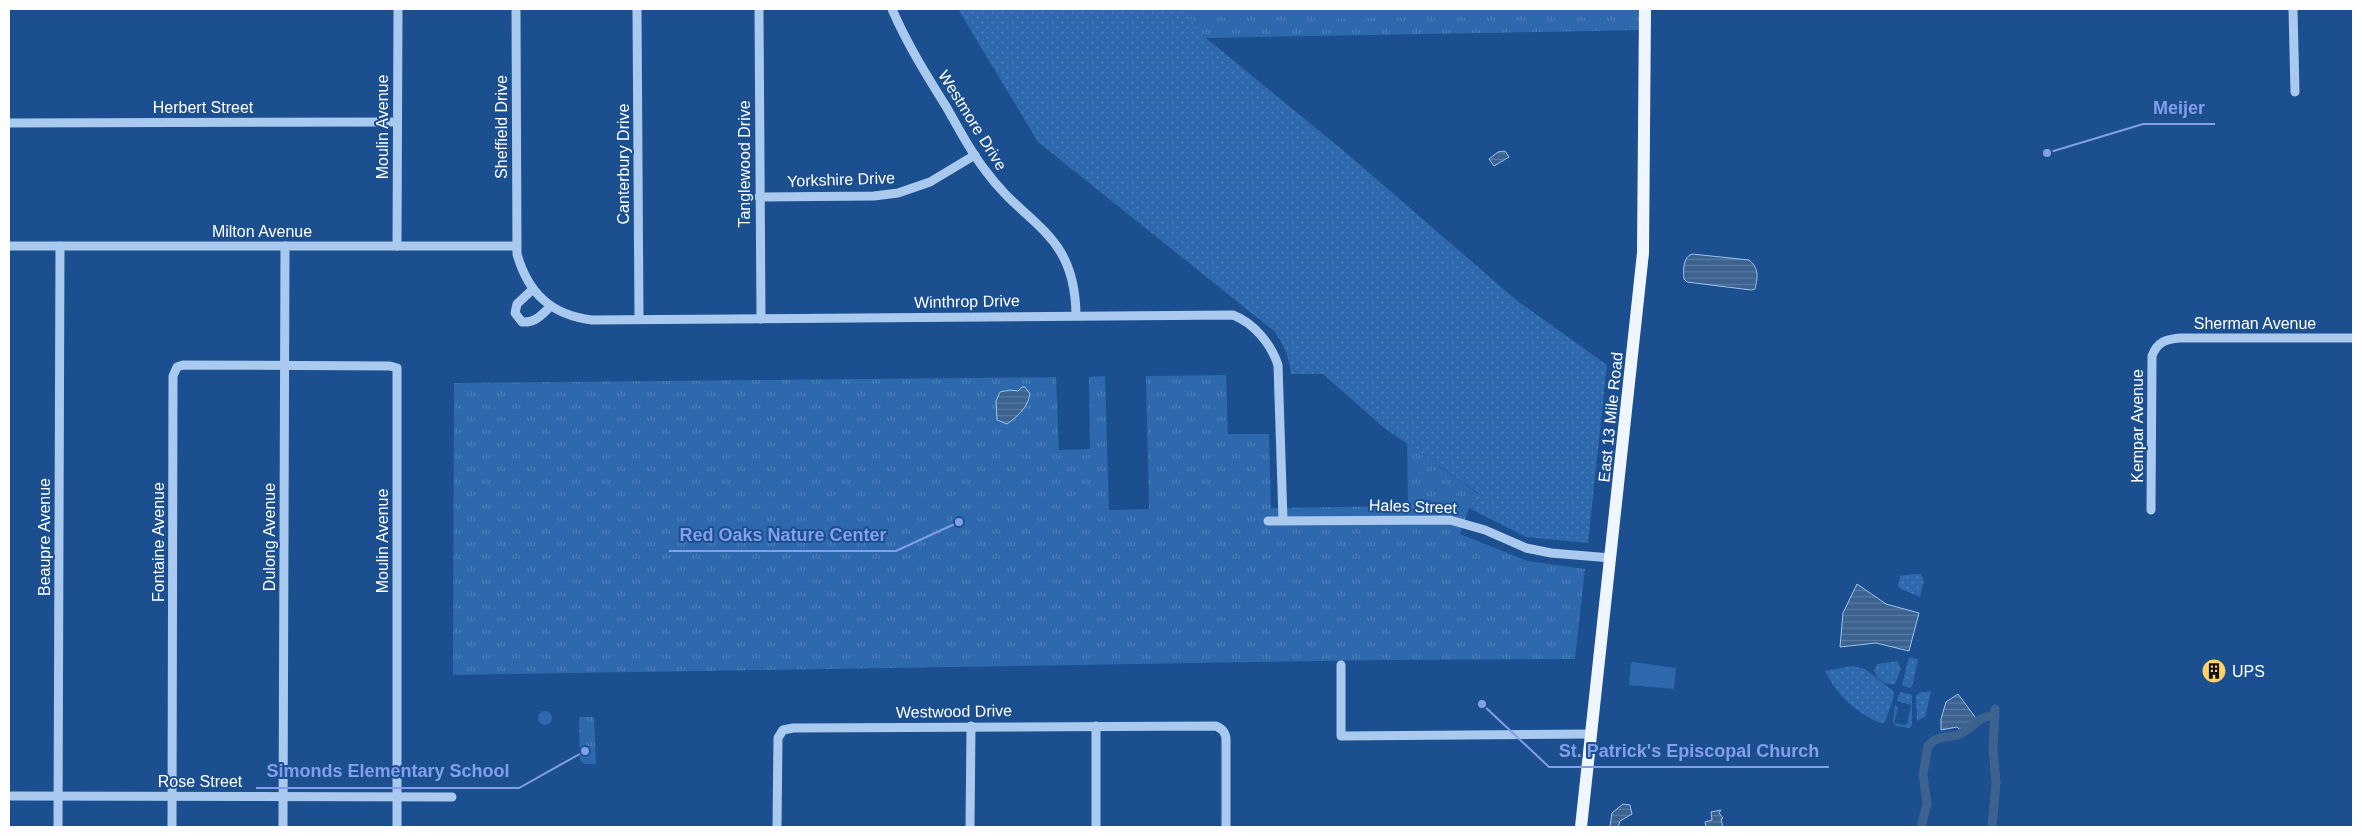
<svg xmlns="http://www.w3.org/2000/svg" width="2362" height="836" font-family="Helvetica,sans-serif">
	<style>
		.grass { fill: url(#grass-dots) }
		.park { fill: url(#park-tufts) }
		.pitch { fill: #2e69ad }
		.water { fill: url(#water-rules); stroke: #9cc4f0 }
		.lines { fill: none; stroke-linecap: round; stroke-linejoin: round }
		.canal { stroke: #3c6290; stroke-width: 9 }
		.minor { stroke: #a9c9ee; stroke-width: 9 }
		.major { stroke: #f0f6ff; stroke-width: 12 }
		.labels { text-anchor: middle; stroke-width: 4; stroke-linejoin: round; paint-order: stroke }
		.street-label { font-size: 16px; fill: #fff; stroke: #1b4f8f }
		.poi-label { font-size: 16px; fill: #fff; stroke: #1b4f8f; text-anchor: start }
		.leader { fill: none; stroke: #839eea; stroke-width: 2 }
		.callout-dot { fill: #839eea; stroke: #1b4f8f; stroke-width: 2 }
		.callout-label { font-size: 18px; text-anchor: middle; font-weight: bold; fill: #839eea; stroke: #1b4f8f; stroke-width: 4; stroke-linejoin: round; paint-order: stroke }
	</style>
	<defs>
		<pattern id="grass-dots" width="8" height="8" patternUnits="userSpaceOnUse" patternTransform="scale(1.25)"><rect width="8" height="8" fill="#2e69ad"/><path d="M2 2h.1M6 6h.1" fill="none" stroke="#4d80b9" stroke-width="1.8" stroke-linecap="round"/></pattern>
		<pattern id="park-tufts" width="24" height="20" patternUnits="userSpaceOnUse" patternTransform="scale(1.25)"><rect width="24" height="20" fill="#2e69ad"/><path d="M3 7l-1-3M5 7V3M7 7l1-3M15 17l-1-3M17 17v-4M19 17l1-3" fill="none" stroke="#4d80b9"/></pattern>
		<pattern id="water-rules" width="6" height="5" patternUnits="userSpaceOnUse" patternTransform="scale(1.25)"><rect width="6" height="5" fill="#3c6290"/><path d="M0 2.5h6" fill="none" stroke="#597aa1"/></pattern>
	</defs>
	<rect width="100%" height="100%" fill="#1b4f8f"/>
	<g class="grass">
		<path d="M958,9h225l23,29 139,114 170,147 92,66 -19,178 -62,-6 -57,-29 9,-15 -95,-66 -60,-53h-32c-2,-18 -7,-29 -17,-43l-236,-189z"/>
		<path d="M1912,574h9l3,6 -4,17 -19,-8 -3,-3 2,-10z"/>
		<path d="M1909,657l9,2 -6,28 -2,1 -8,-3z"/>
		<path d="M1897,661l4,8 -6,15c-9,2 -19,-5 -21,-14l4,-6z"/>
		<path d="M1852,666l13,3 28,22 1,5 -9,26 -4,1c-26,-10 -44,-28 -56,-52z"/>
		<path d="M1931,691l-6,26 -8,4 -1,-25 3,-3z"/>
		<path d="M1900,692l10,2 2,2v29l-2,3 -14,-2 -3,-4 2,-17 3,3 -4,15 11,2 2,-1 4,-19 -14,-4z"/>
	</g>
	<g class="park">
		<path d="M1183,9h461v21l-438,8z"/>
		<path d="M1226,375l2,59h41l2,74 137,-2 -1,-63 71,51 -9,14 -9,26 67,27 58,8 -10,90 -189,1 -933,15 1,-292 602,-6 3,73 31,-1 -1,-72 16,-1 4,134 40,-1 -3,-133z"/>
		<circle cx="545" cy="718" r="7"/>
		<path d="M579,717h15l2,47h-12l-4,-4z"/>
	</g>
	<g class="pitch">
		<path d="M1330,9h97v8l-97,2z"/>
		<path d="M1633,662l43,6 -2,21 -45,-4 2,-22z"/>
	</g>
	<g class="water">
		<path d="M1505,151l4,6 -15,9 -5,-7 9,-7z"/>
		<path d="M1692,254l57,6c10,8 9,17 6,29l-4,1 -64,-8 -3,-3c-1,-9 -1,-22 8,-25z"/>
		<path d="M1022,387h3l5,7c-2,13 -12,22 -23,30l-10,-4 -1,-19 4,-9 10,-2 8,1z"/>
		<path d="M1857,584l29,20 33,9 -10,38 -33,-8 -36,4 3,-34z"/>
		<path d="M1958,694l20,27 -15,12 -6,-6 -16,3v-11l5,-17z"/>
		<path d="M1623,804l7,1 2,9 -12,7 -2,6h-8l2,-14z"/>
		<path d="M1721,810l-2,3 4,5 -2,1 2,8h-17l-1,-5 7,-2 -1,-8z"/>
	</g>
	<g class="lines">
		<g class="canal">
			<path d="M1921,827l6,-23 -4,-29 5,-29c10,-12 20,-7 32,-12 14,-6 19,-20 35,-18"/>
			<path d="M1992,827l4,-44 -3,-34 2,-40"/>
		</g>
		<g class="minor">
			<path d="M516,9l1,245c11,39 34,61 75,66l641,-5c21,8 38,29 45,50l5,155"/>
			<path d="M637,9l2,310"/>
			<path d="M759,9l2,310"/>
			<path d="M892,9c15,35 35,67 55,99 12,21 23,43 38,62 41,57 90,61 91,145"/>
			<path d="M2293,9l2,83"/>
			<path d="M9,123l388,-1"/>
			<path d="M759,197l115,-1 24,-3 32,-11 45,-27"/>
			<path d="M9,246h507"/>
			<path d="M397,246l1,-237"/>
			<path d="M533,289l-16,15 -2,9 7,9c14,1 19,-7 28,-15"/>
			<path d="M2151,510l1,-154c5,-14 14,-17 28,-18h173"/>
			<path d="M1268,521l182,-1 35,10 41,18 25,5 60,5"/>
			<path d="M1341,665v71l250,-2"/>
			<path d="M9,796l443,1"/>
			<path d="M58,827l2,-581"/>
			<path d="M172,827l1,-451 4,-9 6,-2 207,1 7,2v459"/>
			<path d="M283,827l2,-581"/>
			<path d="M777,827l1,-89 5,-8 10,-2 423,-2c7,3 10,7 10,14v87"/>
			<path d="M970,827l1,-101"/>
			<path d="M1096,827v-101"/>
		</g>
		<path class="major" d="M1581,827l62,-574 2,-244"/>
	</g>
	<defs>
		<symbol id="building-disc" viewBox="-11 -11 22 22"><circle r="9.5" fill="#ffd166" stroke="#1b4f8f"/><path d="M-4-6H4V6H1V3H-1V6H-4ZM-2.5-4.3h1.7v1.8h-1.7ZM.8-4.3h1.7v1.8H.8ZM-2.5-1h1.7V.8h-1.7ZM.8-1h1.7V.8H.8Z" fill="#111"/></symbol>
	</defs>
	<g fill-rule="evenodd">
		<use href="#building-disc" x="2200" y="657" width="28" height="28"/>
	</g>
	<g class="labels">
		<g class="street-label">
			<text x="203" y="113">Herbert Street</text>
			<text transform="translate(973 120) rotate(58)" y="6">Westmore Drive</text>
			<text transform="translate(382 127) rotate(-90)" y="6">Moulin Avenue</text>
			<text transform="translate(501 127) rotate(-90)" y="6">Sheffield Drive</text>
			<text transform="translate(623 164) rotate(-90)" y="6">Canterbury Drive</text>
			<text transform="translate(744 164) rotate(-90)" y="6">Tanglewood Drive</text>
			<text transform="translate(841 179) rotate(-2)" y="6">Yorkshire Drive</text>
			<text x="262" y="237">Milton Avenue</text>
			<text transform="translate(967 301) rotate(-1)" y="6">Winthrop Drive</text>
			<text x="2255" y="329">Sherman Avenue</text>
			<text transform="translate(1610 417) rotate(-84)" y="6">East 13 Mile Road</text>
			<text transform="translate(2137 426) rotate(-90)" y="6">Kempar Avenue</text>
			<text transform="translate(1413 506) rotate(2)" y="6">Hales Street</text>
			<text transform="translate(44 537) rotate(-90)" y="6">Beaupre Avenue</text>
			<text transform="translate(269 537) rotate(-90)" y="6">Dulong Avenue</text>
			<text transform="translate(382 541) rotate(-90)" y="6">Moulin Avenue</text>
			<text transform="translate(158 542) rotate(-90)" y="6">Fontaine Avenue</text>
			<text transform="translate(954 711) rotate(-1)" y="6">Westwood Drive</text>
			<text x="200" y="787">Rose Street</text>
		</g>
		<g class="poi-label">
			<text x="2232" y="677">UPS</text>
		</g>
	</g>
	<path class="leader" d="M2047 153L2143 124H2215M959 522L896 551H669M1482 704L1549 767H1829M585 751L519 788H256"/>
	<g class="callout-dot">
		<circle cx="2047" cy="153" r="5"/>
		<circle cx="959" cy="522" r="5"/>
		<circle cx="1482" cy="704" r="5"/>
		<circle cx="585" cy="751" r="5"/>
	</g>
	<g class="callout-label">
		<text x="2179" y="114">Meijer</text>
		<text x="783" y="541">Red Oaks Nature Center</text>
		<text x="1689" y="757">St. Patrick's Episcopal Church</text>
		<text x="388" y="777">Simonds Elementary School</text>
	</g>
	<rect width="2362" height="836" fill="none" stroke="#ffffff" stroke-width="20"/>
</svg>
